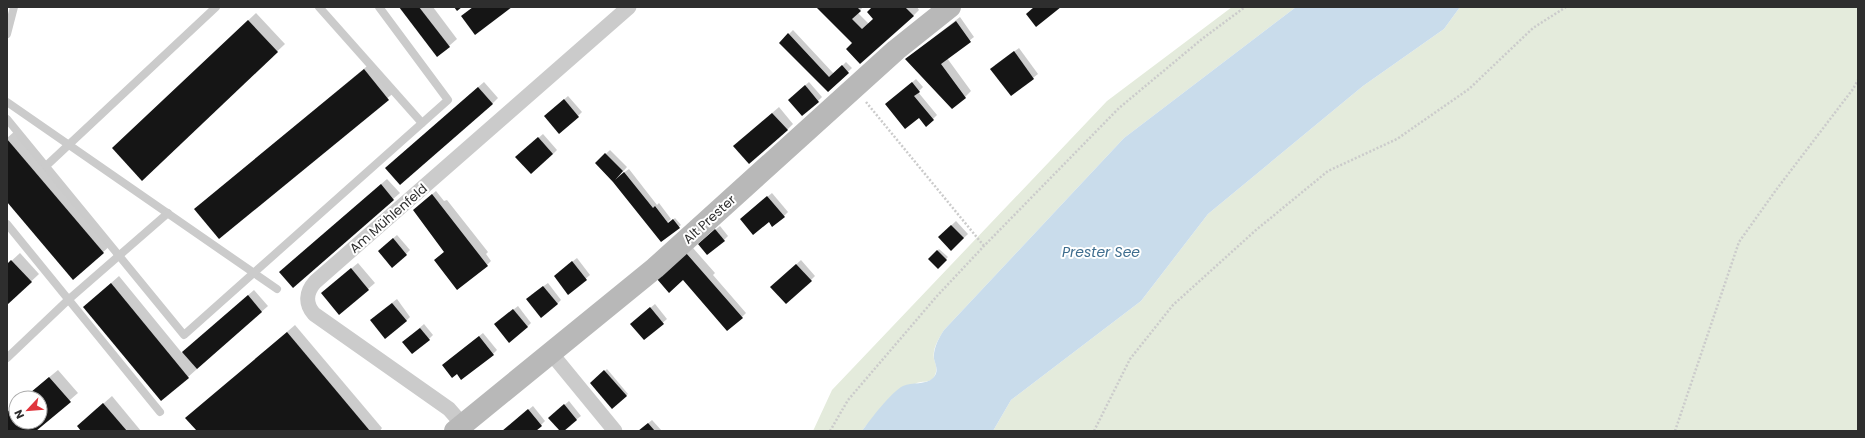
<svg xmlns="http://www.w3.org/2000/svg" width="1865" height="438" font-family="Poppins,sans-serif">
	<style>
		.green { fill: #e4ebdc }
		.water { fill: #c9dceb }
		.shadow { fill: #0003 }
		.building { fill: #151515 }
		.lines { fill: none; stroke-linecap: round; stroke-linejoin: round }
		.path { stroke: #cbcbcb; stroke-width: 2.5; stroke-dasharray: 2 2; stroke-linecap: butt }
		.lane { stroke: #cbcbcb; stroke-width: 8 }
		.street { stroke: #cbcbcb; stroke-width: 15 }
		.secondary { stroke: #b8b8b8; stroke-width: 22 }
		.labels { text-anchor: middle; stroke-width: 4; stroke-linejoin: round; paint-order: stroke }
		.street-label { font-size: 13px; fill: #2e2e2e; stroke: #fff }
		.water-label { font-size: 14px; font-style: italic; fill: #3e6d8e; stroke: #fff }
	</style>
	<rect width="100%" height="100%" fill="#fff"/>
	<g class="green">
		<path d="M1232,7h64l-172,131 -180,192c-5,8 -12,19 -10,29 2,6 4,11 0,18 -4,7 -13,3 -19,7 -17,12 -41,30 -53,47h-49l19,-41 275,-289z"/>
		<path d="M1460,7h398v424h-865l18,-31 130,-99 67,-87 155,-128 81,-57z"/>
	</g>
	<path class="water" d="M1296,7h164l-16,22 -81,57 -155,128 -67,87 -130,99 -18,31h-131c8,-11 29,-39 41,-45 9,-4 23,-1 30,-8 6,-6 3,-12 1,-19 -1,-11 5,-21 10,-29l180,-192z"/>
	<g class="shadow">
		<path d="M400,7h33l24,32 -8,7z"/>
		<path d="M817,7h46l-5,6 11,11 5,-6 -1,-11h44l2,3 -6,6 -60,27z"/>
		<path d="M256,13l29,31 -143,135 -21,-39z"/>
		<path d="M960,17l14,20 -27,21 24,33 -6,6 -59,-38z"/>
		<path d="M793,30l41,44 12,-12 6,6 -24,23 -48,-48z"/>
		<path d="M1019,48l19,26 -27,21 -16,-30z"/>
		<path d="M372,62l24,29 -177,147 -24,-29z"/>
		<path d="M916,79l7,8 -5,5 19,23 -4,4 -42,-18z"/>
		<path d="M484,82l14,16 -6,6 -100,58z"/>
		<path d="M809,82l13,15 -4,4 -25,-5z"/>
		<path d="M568,96l14,16 -4,4 -29,-3z"/>
		<path d="M779,107l14,17 -6,6 -46,10z"/>
		<path d="M15,131l96,114 -38,34 -66,-78v-63z"/>
		<path d="M543,134l14,16 -4,4 -32,-1z"/>
		<path d="M610,150l17,17 -8,9 10,-7 28,36 2,-2 12,16 -4,4 1,1 7,-6 6,7 -19,16 -49,-60 -17,-18z"/>
		<path d="M387,179l13,14 -107,93 -7,-20z"/>
		<path d="M436,191l8,10 3,-1 41,52 -2,2 5,7 -4,4 -52,-5 10,-9 -27,-45z"/>
		<path d="M772,193l16,19 -4,4 -15,5 -24,-6z"/>
		<path d="M956,221l12,13 -17,16 -12,-13z"/>
		<path d="M720,226l8,10 -4,4h-21z"/>
		<path d="M397,235l13,15 -4,4 -23,-7z"/>
		<path d="M693,248l22,25 -2,2 33,38 -4,4 -59,-38h-25z"/>
		<path d="M939,249l9,8 -10,11 -9,-9z"/>
		<path d="M20,253l19,21 -32,30v-39z"/>
		<path d="M577,258l13,17 -21,18 -10,-21z"/>
		<path d="M801,260l14,16 -4,4 -35,3z"/>
		<path d="M358,263l17,20 -35,30 -11,-26z"/>
		<path d="M119,276l63,77 72,-63 14,16 -80,71 -104,-70z"/>
		<path d="M548,283l13,17 -4,4 -26,-9z"/>
		<path d="M397,299l13,18 -4,4 -31,-5z"/>
		<path d="M655,304l12,15 -23,20 -8,-19z"/>
		<path d="M518,306l13,17 -4,4 -28,-6z"/>
		<path d="M424,324l9,11 -4,4 -21,-1z"/>
		<path d="M295,325l87,103 -2,3h-182l-11,-13z"/>
		<path d="M483,333l14,17 -4,4 -45,7z"/>
		<path d="M607,369l21,25 -16,13 -21,-24z"/>
		<path d="M58,370l20,23 -44,38h-27v-19l9,-7v17h24v-24h-16z"/>
		<path d="M112,396l29,35h-59l-4,-5z"/>
		<path d="M569,401l12,15 -20,15 -7,-17z"/>
		<path d="M533,406l12,15 -4,4 -7,6h-31z"/>
		<path d="M652,420l10,11h-23z"/>
	</g>
	<g class="building">
		<path d="M399,7h20l31,40 -13,10z"/>
		<path d="M454,7h8l-5,4z"/>
		<path d="M473,7h39l-37,28 -14,-19z"/>
		<path d="M816,7h41l4,4 -9,8 10,10 11,-10 -6,-7 5,-5h33l9,9 -54,48 -14,-15 6,-6z"/>
		<path d="M1034,7h27l-25,20 -10,-13z"/>
		<path d="M248,20l30,32 -136,129 -30,-33z"/>
		<path d="M956,21l15,21 -30,22 25,34 -14,11 -47,-50z"/>
		<path d="M788,33l41,44 13,-12 7,8 -21,19 -49,-49z"/>
		<path d="M1014,51l20,28 -23,17 -21,-27z"/>
		<path d="M364,69l25,31 -170,139 -25,-30z"/>
		<path d="M912,82l8,10 -6,4 20,24 -8,7 -7,-9 -14,11 -20,-25z"/>
		<path d="M805,85l14,17 -17,14 -14,-16z"/>
		<path d="M478,87l15,17 -93,81 -15,-17z"/>
		<path d="M564,99l15,18 -20,17 -15,-18z"/>
		<path d="M772,113l16,17 -39,34 -16,-18z"/>
		<path d="M538,137l15,17 -22,20 -16,-17z"/>
		<path d="M7,139l97,114 -31,27 -66,-78z"/>
		<path d="M605,153l18,18 -8,9 9,-8 29,36 2,-2 13,17 5,-4 7,9 -19,14 -48,-60 -18,-19z"/>
		<path d="M381,184l13,16 -101,88 -14,-16z"/>
		<path d="M432,194l56,72 -31,24 -23,-30 10,-8 -31,-42z"/>
		<path d="M767,196l18,21 -13,10 -3,-5 -16,13 -13,-16z"/>
		<path d="M951,225l13,13 -13,13 -13,-14z"/>
		<path d="M715,229l10,12 -18,14 -9,-11z"/>
		<path d="M393,238l14,17 -15,13 -14,-17z"/>
		<path d="M937,250l10,10 -9,9 -10,-10z"/>
		<path d="M686,253l57,65 -16,13 -44,-51 -14,13 -12,-14z"/>
		<path d="M11,260l21,22 -25,23v-41z"/>
		<path d="M572,261l15,19 -19,15 -14,-19z"/>
		<path d="M796,264l16,17 -26,23 -16,-17z"/>
		<path d="M351,268l18,22 -30,25 -18,-22z"/>
		<path d="M111,283l78,95 -28,23 -78,-94z"/>
		<path d="M543,286l15,18 -17,14 -15,-19z"/>
		<path d="M248,295l14,17 -65,57 -15,-17z"/>
		<path d="M392,303l15,18 -22,18 -15,-19z"/>
		<path d="M650,307l14,17 -20,16 -14,-16z"/>
		<path d="M513,309l15,18 -19,16 -15,-19z"/>
		<path d="M420,328l10,12 -18,14 -10,-12z"/>
		<path d="M287,332l83,99h-173l-12,-13z"/>
		<path d="M479,336l15,19 -33,25 -4,-6 -5,4 -10,-13z"/>
		<path d="M604,370l23,26 -15,13 -22,-26z"/>
		<path d="M49,377l22,25 -35,29h-29v-19l9,-7v17h24v-24h-16z"/>
		<path d="M103,403l24,28h-46l-4,-5z"/>
		<path d="M564,404l13,16 -13,11h-4l-12,-13z"/>
		<path d="M528,409l14,17 -6,5h-34z"/>
		<path d="M648,423l7,8h-17z"/>
	</g>
	<g class="lines">
		<g class="path">
			<path d="M866,102l118,144"/>
			<path d="M830,431l18,-31 89,-104 47,-50 135,-138 83,-69 43,-32"/>
			<path d="M1094,431l36,-72 43,-54 83,-75 72,-59 69,-32 72,-50 64,-61 33,-21"/>
			<path d="M1675,431l64,-189 37,-52 77,-101 5,-9"/>
		</g>
		<g class="lane">
			<path d="M319,7l103,116"/>
			<path d="M7,34l7,-27"/>
			<path d="M7,102l270,187"/>
			<path d="M7,119l177,216 264,-235 -69,-93"/>
			<path d="M46,166l170,-159"/>
			<path d="M7,224l153,188"/>
			<path d="M7,358l61,-58 100,-87"/>
		</g>
		<g class="street">
			<path d="M551,353l64,78"/>
			<path d="M463,425l-14,-16 -135,-95c-9,-10 -8,-22 1,-32l314,-275"/>
		</g>
		<path class="secondary" d="M455,431l200,-163 241,-218 54,-43"/>
	</g>
	<g class="labels">
		<g class="street-label">
			<text transform="translate(388 218) rotate(-41)" y="5">Am Mühlenfeld</text>
			<text transform="translate(709 219) rotate(-42)" y="5">Alt Prester</text>
		</g>
		<g class="water-label">
			<text x="1101" y="257">Prester See</text>
		</g>
	</g>
	<rect width="1865" height="438" fill="none" stroke="#2e2e2e" stroke-width="16"/>
	<g transform="translate(28 410) rotate(244)"><circle r="19" fill="#ffffff" stroke="#ababab"/>
	<path d="M0-3L7 15L0 10L-7 15Z" fill="#e0353d"/>
	<text y="-6" font-size="11" font-weight="bold" text-anchor="middle" fill="#2e2e2e">N</text>
	</g>
</svg>
